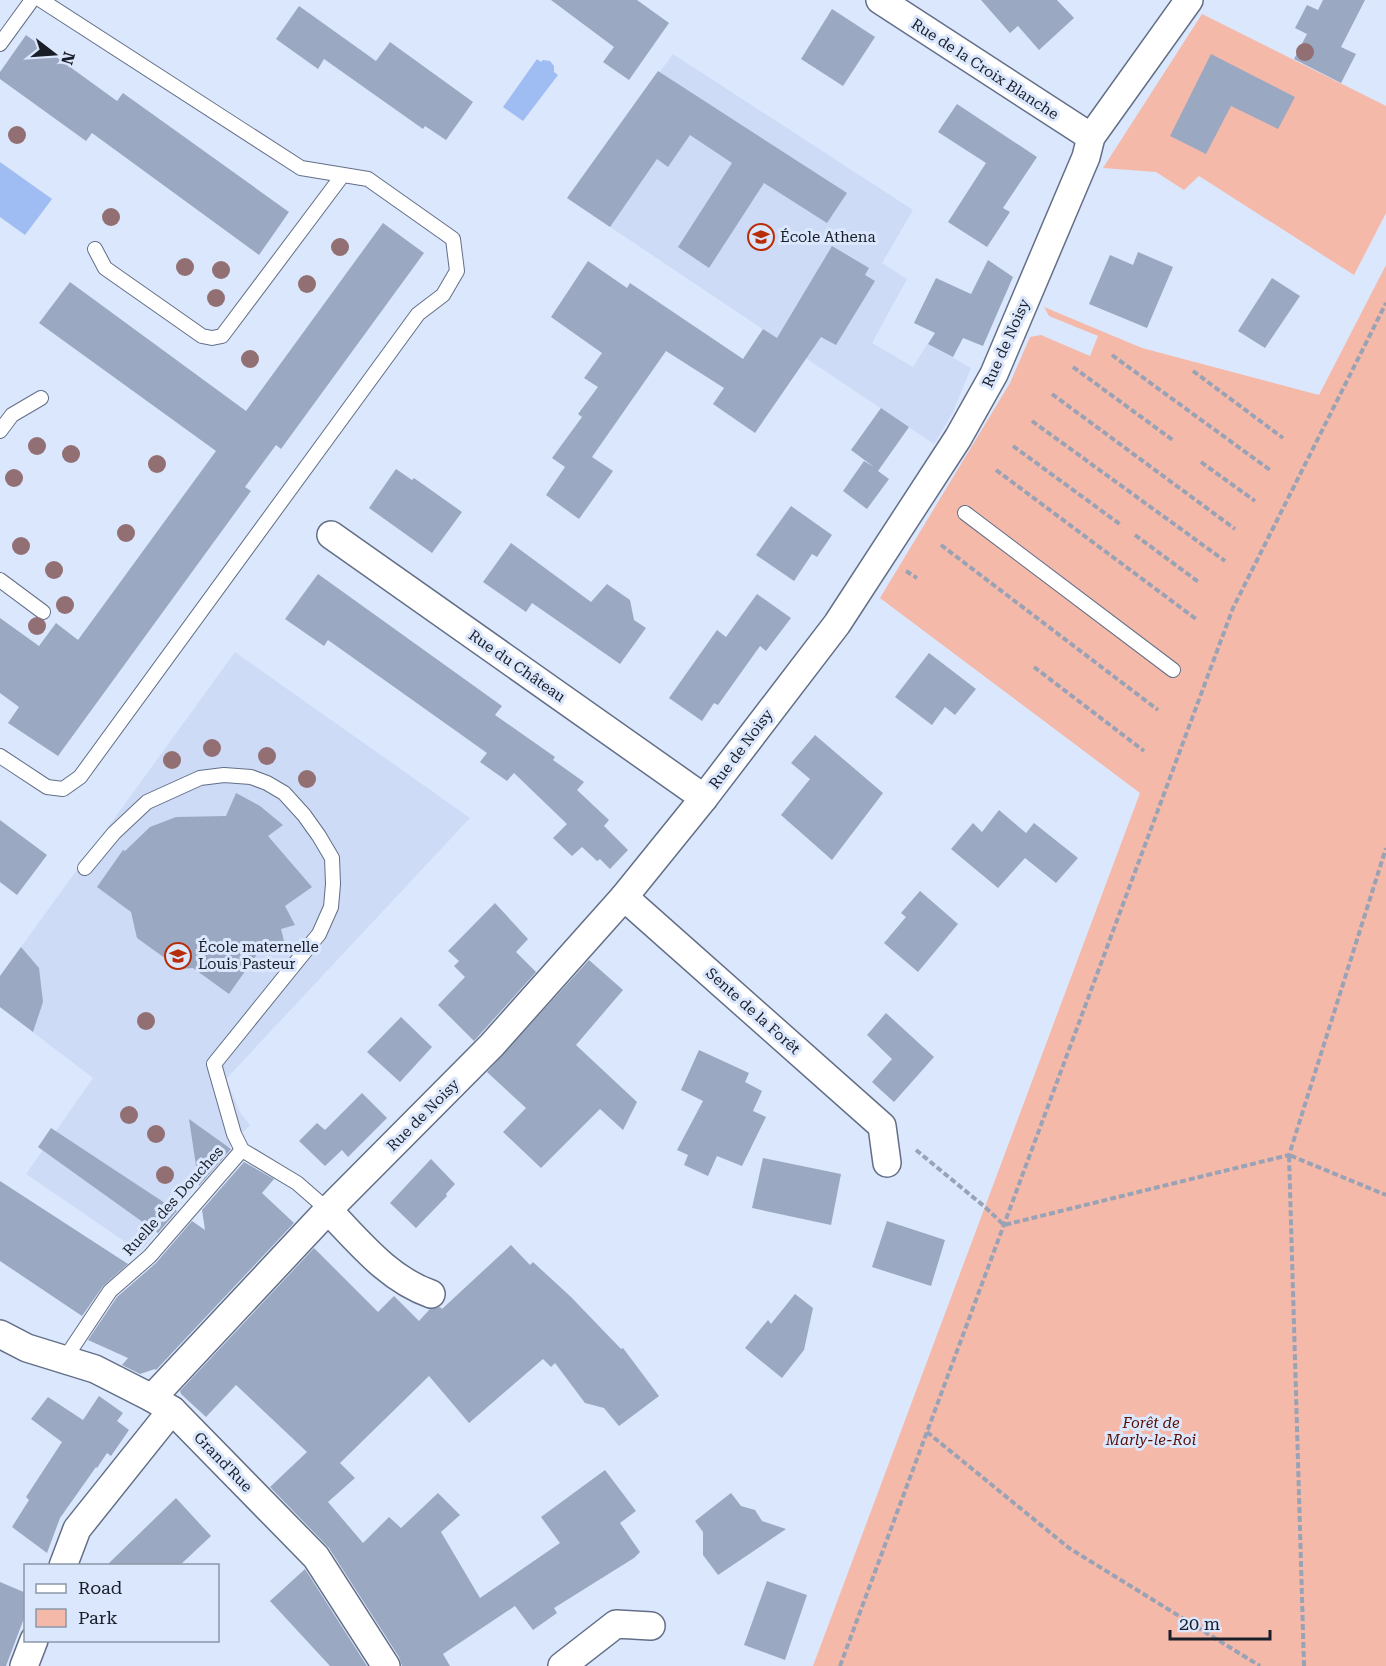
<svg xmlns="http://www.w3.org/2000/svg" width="1386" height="1666" font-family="'Roboto Serif',serif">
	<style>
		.built { fill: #cddbf6 }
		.green { fill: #f5b9aa }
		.water { fill: #9fbcf3 }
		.building { fill: #9ba8c2 }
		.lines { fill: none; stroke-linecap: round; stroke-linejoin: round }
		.lane-casing { stroke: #626f87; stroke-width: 16 }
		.street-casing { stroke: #626f87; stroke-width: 30 }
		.path { stroke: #99a3b5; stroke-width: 4; stroke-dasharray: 6 3; stroke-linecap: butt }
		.lane { stroke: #fff; stroke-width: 14 }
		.street { stroke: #fff; stroke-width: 27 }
		.tree { fill: #926f72 }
		.labels { text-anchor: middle; stroke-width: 6; stroke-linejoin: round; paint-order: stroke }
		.street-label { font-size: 15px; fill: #191e28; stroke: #dbe7fd }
		.poi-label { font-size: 15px; fill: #191e28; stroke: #dbe7fd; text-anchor: start }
		.park-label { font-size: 15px; font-style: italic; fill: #570d00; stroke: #dbe7fd }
	</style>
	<rect width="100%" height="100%" fill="#dbe7fd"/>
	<g class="built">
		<path d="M673,54l240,156 -31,53 25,16 -35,64 41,24 15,-24 43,25 -18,44 -19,32 -367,-246z"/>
		<path d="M235,652l235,166 -244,261 14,33 10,13 -20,21 -90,106 -114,-78 67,-96 -93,-71v-31z"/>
	</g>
	<g class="green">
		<path d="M1202,14l184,92v107l-32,62 -155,-99 -15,14 -28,-18 -53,-4z"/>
		<path d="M1386,265v1401h-573l327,-873 -260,-195 130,-215 20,-46 11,-2 49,21 8,-20 -49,-20 -5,-9 98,41 177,47z"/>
	</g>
	<g class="water">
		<path d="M537,59l4,3 2,-2 7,1 4,5v6l4,3 -35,46 -20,-14z"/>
		<path d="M0,162l52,37 -27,36 -25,-18z"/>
	</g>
	<g class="building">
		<path d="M551,0h86l32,23 -40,57 -26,-18 11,-15z"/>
		<path d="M981,0h76l17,18 -35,32 -21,-24 -8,7z"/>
		<path d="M1323,0h42l-24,47 15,7 -15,29 -47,-24 13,-25 -12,-6 12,-23 11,5z"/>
		<path d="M299,6l77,55 14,-19 83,60 -27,38 -21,-14 -2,3 -99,-70 -6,10 -42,-30z"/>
		<path d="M832,9l43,28 -32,49 -42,-27z"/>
		<path d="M26,35l91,66 6,-8 166,119 -30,43 -167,-122 -6,8 -86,-62v-7z"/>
		<path d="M1211,54l84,43 -17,32 -47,-23 -25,48 -36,-18z"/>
		<path d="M658,71l189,122 -20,30 -63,-40 -55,85 -31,-21 54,-84 -42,-28 -22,32 -11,-8 -47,68 -43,-29z"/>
		<path d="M957,104l80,53 -34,51 7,4 -23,35 -39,-25 38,-59 -48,-31z"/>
		<path d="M383,223l41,30 -143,196 -5,-4 -31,42 6,4 -193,265 -50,-33 11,-16 -19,-14v-75l39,28 17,-23 22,17 138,-189 -177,-128 31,-41 176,129z"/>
		<path d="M832,246l37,22 -4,7 10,6 -39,64 -15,-8 -66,96 -42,-29 11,-16 -58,-37 -74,106 21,14 -34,48 -33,-24 19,-28 -13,-9 30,-41 -4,-3 20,-27 -14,-9 18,-25 -51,-36 37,-56 39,27 3,-5 113,76 20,-30 14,9z"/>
		<path d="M1138,252l35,15 -26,61 -58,-24 21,-49 23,10z"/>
		<path d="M988,260l25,17 -30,69 -20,-8 -10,19 -25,-13 7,-11 -21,-10 22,-45 35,16z"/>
		<path d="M1272,278l28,18 -35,52 -27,-17z"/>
		<path d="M881,408l28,19 -31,44 11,8 -22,30 -24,-18 21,-30 10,6 -23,-17z"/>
		<path d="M396,469l16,11 2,-2 48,34 -30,41 -63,-45z"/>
		<path d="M791,506l41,29 -15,22 -5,-3 -18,27 -38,-26z"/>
		<path d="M511,543l80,59 16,-18 23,16 4,20 12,8 -26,36 -88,-61 -6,9 -43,-30z"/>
		<path d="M318,574l184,132 -7,9 60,42 -2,3 31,22 -7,8 32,30 -5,6 24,24 -18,19 -10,-10 -3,2 -15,-14 -10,9 -19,-18 14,-14 -53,-51 -7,8 -27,-19 7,-9 -159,-113 -4,6 -39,-27z"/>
		<path d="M757,594l34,24 -25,33 -6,-5 -42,59 -4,-2 -12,18 -33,-23 48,-68 9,7z"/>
		<path d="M929,653l47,36 -21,26 -10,-8 -13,18 -37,-28z"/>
		<path d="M815,735l68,58 -51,67 -51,-45 29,-36 -19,-16z"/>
		<path d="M236,793l24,13 23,19 -15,11 44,51 -27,19 10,19 -14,4 3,12 -19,2 -36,51 -36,-26 -13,1 -43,-31 -6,-26 -34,-25 26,-37 2,1 25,-24 26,-10 50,-1z"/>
		<path d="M999,810l27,23 8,-10 44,35 -22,25 -31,-25 -27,30 -47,-39 22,-26 9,9z"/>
		<path d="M0,820l47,35 -30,40 -17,-13z"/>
		<path d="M920,891l38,33 -40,48 -34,-29 22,-26 -5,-4z"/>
		<path d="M495,903l33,36 -12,13 20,20 -62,69 -36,-36 27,-28 -11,-11 5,-5 -11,-10z"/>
		<path d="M21,947l18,21 4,34 -10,30 -33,-25v-31z"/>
		<path d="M589,960l34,30 -47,55 61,57 -14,28 -23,-21 -59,59 -38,-36 23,-24 -39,-36z"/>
		<path d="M886,1013l48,44 -40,45 -22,-20 20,-23 -25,-24z"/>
		<path d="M401,1017l31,30 -32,35 -33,-30z"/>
		<path d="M699,1050l50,23 -4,9 17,9 -9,20 13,6 -24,49 -25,-10 -9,20 -24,-11 4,-10 -11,-5 26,-49 -22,-11z"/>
		<path d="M362,1093l25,25 -39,39 -6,-7 -17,16 -26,-25 18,-18 8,7z"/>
		<path d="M189,1119l42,30 -32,37z"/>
		<path d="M51,1128l126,83 -19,22 -120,-86z"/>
		<path d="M763,1158l78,16 -10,51 -79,-17z"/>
		<path d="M431,1159l24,25 -9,10 1,2 -31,32 -26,-25z"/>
		<path d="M244,1162l30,17 -12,14 32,30 -138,147 -1,-1 -15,5 -18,-9 6,-7 -40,-18 29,-43 39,-34 36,-42 13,9 -3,-20z"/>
		<path d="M0,1181l128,83 -25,22 -21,30 -82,-55z"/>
		<path d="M887,1221l58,19 -14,46 -59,-19z"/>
		<path d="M511,1245l19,20 3,-3 38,35 50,52 2,-1 36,48 -40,30 -15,-18 -19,-5 -30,-40 -4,4 -8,-8 -74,64 -40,-47 -89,87 15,15 -27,24 35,41 26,-26 12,11 37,-35 22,22 -19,17 39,66 80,-55 -19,-26 64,-47 31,41 -16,12 20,29 -6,6 -80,50 3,5 -24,17 -18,-24 -72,48 7,12h-48l-3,-9 -70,-109 -59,-61 37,-35 -71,-67 -30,32 -25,-23 -1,-3 134,-143 64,64 16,-16 25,25 11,-12 10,-2 2,2z"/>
		<path d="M795,1294l18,14 -9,42 -22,28 -37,-30 23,-28 3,4z"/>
		<path d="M99,1396l24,17 -6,8 12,9 -18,26 -4,-3 -10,15 -1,-1 -36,51 -13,35 -35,-26 17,-27 -3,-3 36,-55 -31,-23 17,-22 35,23z"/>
		<path d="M731,1493l10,13 14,4 7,11 24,8 -68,46 -15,-20v-23l-8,-11z"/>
		<path d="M176,1498l35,38 -32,30h-73z"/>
		<path d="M305,1569l62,97h-37l-60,-65z"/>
		<path d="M767,1581l40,14 -22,65 -41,-15z"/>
		<path d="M0,1582l26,11v20l-20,53h-6z"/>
	</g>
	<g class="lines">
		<defs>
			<g id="lane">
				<path d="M0,44l32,-44"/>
				<path d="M95,249l10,19 97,68 10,2 10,-2 120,-160"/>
				<path d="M0,431l12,-16 29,-17"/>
				<path d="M965,513l208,157"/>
				<path d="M0,580l43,32"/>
				<path d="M0,756l47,31 16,2 17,-12 338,-463 25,-19 14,-24 -4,-32 -85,-60 -67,-11 -260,-168"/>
				<path d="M85,868l29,-35 33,-31 53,-24 24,-3 27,2 16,6 17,10 20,22 15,21 13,22 1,26 -2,23 -12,27 -105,130 20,70 8,16 55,33 31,27"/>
				<path d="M64,1360l46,-69 40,-35 92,-106"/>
			</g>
			<g id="street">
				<path d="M880,0l211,137"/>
				<path d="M331,535l373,263"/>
				<path d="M624,897l258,229 5,37"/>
				<path d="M328,1210c31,32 60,69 103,84"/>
				<path d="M0,1334l27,14 68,21 57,29 20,12 144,147 70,109"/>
				<path d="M152,1398l176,-188 164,-165 132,-148 80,-99 133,-174 121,-186 36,-64 92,-217 5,-20 98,-137"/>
				<path d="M63,1566l14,-37 95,-119"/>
				<path d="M24,1666l10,-26"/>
				<path d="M562,1666l54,-42 35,2"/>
			</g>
		</defs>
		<use href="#lane" class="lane-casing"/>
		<use href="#street" class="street-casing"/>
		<g class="path">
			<path d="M1112,355l158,115"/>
			<path d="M1073,367l101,74"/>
			<path d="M1193,371l90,67"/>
			<path d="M1052,394l183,135"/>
			<path d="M1032,421l193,140"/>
			<path d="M1013,446l108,79"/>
			<path d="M1201,462l54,39"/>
			<path d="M996,470l200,149"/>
			<path d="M1135,535l65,48"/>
			<path d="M941,545l217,165"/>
			<path d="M906,571l11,7"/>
			<path d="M1034,667l110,84"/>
			<path d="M916,1150l69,57 19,18 285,-70 97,-307"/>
			<path d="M927,1432l142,116 191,118"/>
			<path d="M840,1666l393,-1058 153,-305"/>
			<path d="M1304,1666l-15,-511 97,40"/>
		</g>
		<use href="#lane" class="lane"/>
		<use href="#street" class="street"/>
	</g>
	<g class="tree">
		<circle cx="1305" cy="52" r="9"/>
		<circle cx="17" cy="135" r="9"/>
		<circle cx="111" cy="217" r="9"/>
		<circle cx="340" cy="247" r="9"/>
		<circle cx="185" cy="267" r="9"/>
		<circle cx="221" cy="270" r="9"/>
		<circle cx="307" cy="284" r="9"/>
		<circle cx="216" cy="298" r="9"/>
		<circle cx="250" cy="359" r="9"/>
		<circle cx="37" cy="446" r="9"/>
		<circle cx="71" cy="454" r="9"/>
		<circle cx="157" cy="464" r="9"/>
		<circle cx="14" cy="478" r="9"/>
		<circle cx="126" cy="533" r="9"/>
		<circle cx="21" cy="546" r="9"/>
		<circle cx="54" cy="570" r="9"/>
		<circle cx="65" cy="605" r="9"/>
		<circle cx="37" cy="626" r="9"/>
		<circle cx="212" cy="748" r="9"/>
		<circle cx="267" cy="756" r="9"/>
		<circle cx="172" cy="760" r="9"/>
		<circle cx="307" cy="779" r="9"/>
		<circle cx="146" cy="1021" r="9"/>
		<circle cx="129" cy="1115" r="9"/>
		<circle cx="156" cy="1134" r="9"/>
		<circle cx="165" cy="1175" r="9"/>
	</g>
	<defs>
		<symbol id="school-ring" viewBox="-11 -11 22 22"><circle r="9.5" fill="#dbe7fd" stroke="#b82d08" stroke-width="1.5"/><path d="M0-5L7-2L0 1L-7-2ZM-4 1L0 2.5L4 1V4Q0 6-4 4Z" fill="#b82d08"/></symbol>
	</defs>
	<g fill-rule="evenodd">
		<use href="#school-ring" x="746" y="222" width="30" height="30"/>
		<use href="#school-ring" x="163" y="941" width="30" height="30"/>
	</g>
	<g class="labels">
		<g class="street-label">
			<text transform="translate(985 69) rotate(33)" y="5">Rue de la Croix Blanche</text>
			<text transform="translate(1006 343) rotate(-66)" y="5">Rue de Noisy</text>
			<text transform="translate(517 666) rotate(35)" y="5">Rue du Château</text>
			<text transform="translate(741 749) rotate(-53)" y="5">Rue de Noisy</text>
			<text transform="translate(753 1011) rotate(42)" y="5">Sente de la Forêt</text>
			<text transform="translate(423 1115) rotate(-45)" y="5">Rue de Noisy</text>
			<text transform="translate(173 1201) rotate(-48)" y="5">Ruelle des Douches</text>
			<text transform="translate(223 1462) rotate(46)" y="5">Grand'Rue</text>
		</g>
		<g class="poi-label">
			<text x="780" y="242">École Athena</text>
			<text x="198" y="952">École maternelle<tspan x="198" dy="17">Louis Pasteur</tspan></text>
		</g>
		<g class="park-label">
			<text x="1151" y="1428">Forêt de<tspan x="1151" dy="17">Marly-le-Roi</tspan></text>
		</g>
	</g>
	<rect x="24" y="1564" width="195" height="78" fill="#dbe7fd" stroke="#8d97a8" stroke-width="1.5"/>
	<rect x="36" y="1584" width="30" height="9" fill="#ffffff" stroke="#8d97a8" stroke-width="1.5"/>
	<text x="78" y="1594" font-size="18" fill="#191e28">Road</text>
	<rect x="36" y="1609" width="30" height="18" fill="#f5b9aa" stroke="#8d97a8" stroke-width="1.5"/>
	<text x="78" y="1624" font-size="18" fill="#191e28">Park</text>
	<g transform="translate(54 54) rotate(107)" stroke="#dbe7fd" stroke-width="4.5" paint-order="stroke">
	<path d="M0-4.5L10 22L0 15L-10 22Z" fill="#191e28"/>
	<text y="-9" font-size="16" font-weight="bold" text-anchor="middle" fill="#191e28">N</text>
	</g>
	<path d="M1170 1630v9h100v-9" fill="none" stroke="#191e28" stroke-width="3"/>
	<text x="1179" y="1630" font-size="18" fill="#191e28" stroke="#dbe7fd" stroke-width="4.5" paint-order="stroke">20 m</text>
</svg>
